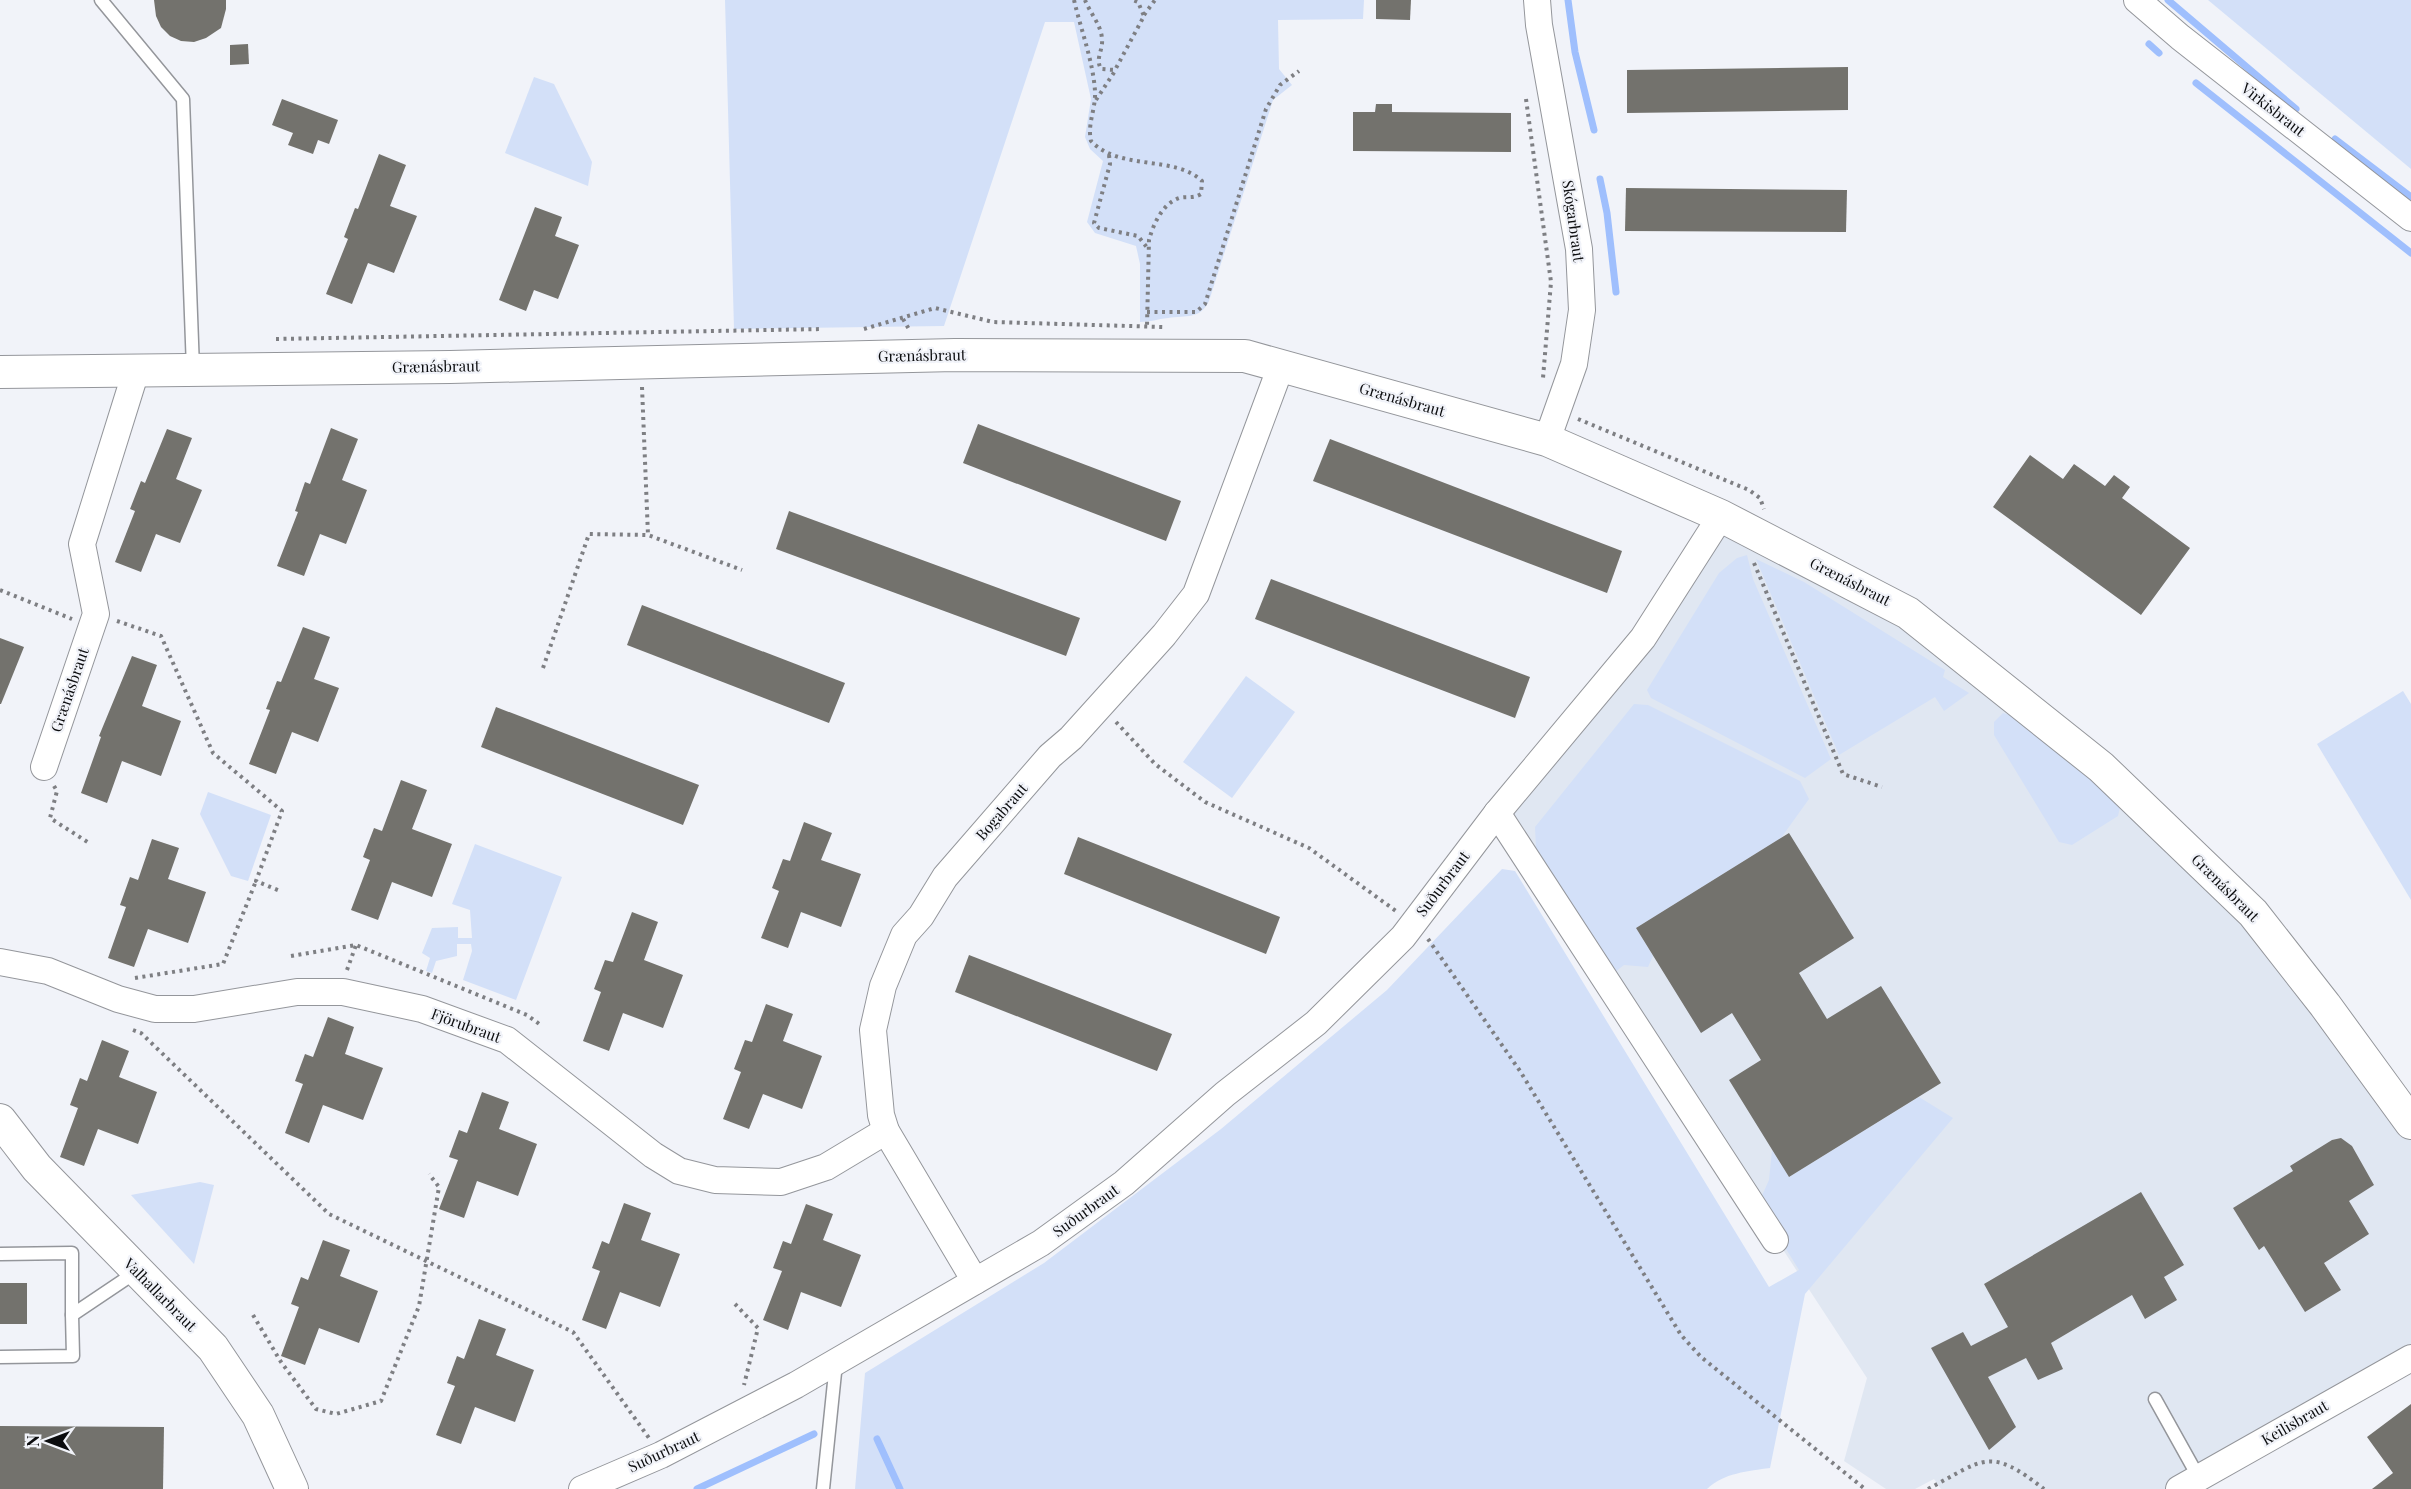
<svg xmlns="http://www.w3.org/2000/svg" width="2411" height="1489" font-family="'Playfair Display',serif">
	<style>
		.built { fill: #e0e7f2 }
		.green { fill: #d3e0f8 }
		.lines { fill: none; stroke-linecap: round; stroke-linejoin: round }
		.stream { stroke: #9fbffd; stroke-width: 7 }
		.building { fill: #73726d }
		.service-casing { stroke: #94969b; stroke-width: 15 }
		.minor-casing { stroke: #94969b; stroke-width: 28 }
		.tertiary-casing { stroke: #94969b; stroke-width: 34 }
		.path { stroke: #7e7f83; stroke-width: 4; stroke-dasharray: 3 4.5; stroke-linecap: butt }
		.service { stroke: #fff; stroke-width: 12 }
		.minor { stroke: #fff; stroke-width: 26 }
		.tertiary { stroke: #fff; stroke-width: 32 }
		.labels { text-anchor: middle; stroke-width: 4.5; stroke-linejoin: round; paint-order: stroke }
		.street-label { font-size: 15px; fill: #0b0c0e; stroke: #f1f3f9 }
	</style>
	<rect width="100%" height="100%" fill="#f1f3f9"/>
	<path class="built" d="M1721,516l167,84 365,313 158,210v235l-232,131h-238l-7,-10 -19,10h-29l-42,-28 23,-83 -370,-565z"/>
	<g class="green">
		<path d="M725,0h639l-1,19 -85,1 1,49 13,16 -19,15 -64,201c-9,19 -23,14 -41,17 -11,1 -17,4 -28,4v-58l-4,-18 -41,-13 -8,-11 16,-61 -13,-12 -5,-12 6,-38 -17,-77h-29l-101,304 -210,3z"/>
		<path d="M2208,0h203v169z"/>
		<path d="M534,77l20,7 38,78 -4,24 -83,-33z"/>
		<path d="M1747,555l6,24 78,180 -26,19 -154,-80 -4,-8 72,-117 18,-15z"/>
		<path d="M1756,559l48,23 141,88 -2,7 26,16 -25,18 -9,-14 -96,58z"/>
		<path d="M1246,676l49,36 -63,86 -49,-36z"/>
		<path d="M2403,691l8,13v196l-94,-156z"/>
		<path d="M1634,704l14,1 152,76 9,18 -28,39 -145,90 17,28 -5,11 -24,-2 -9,7 -79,-124 -1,-21z"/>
		<path d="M2003,713l16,5 95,80 6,9 -2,9 -46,29 -13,-3 -65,-107v-13z"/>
		<path d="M208,792l63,23 -23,66 -17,-5 -31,-62z"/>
		<path d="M475,844l87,33 -46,123 -53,-20 9,-29 -1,-7h-14v12l-21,5 -4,12 -6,-2 4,-13 -8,-5 10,-25 26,-1v11h14l-2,-28 -18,-6z"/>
		<path d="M1502,869l13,2 254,416 30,-17 -37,-60 -2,-10 9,-20 3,-30 17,27 130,-80 34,21 -148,176 -35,174c-21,3 -47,5 -63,21h-852l10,-116 179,-110 177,-134 166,-139z"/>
		<path d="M200,1182l14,3 -20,79 -63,-69z"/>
	</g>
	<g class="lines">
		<g class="stream">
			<path d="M1568,0l7,52 19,78"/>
			<path d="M2168,0l128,109"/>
			<path d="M2149,44l10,9"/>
			<path d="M2196,83l215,170"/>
			<path d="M2335,139l76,58"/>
			<path d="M1600,179l7,34 9,79"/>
			<path d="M877,1439l23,50"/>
			<path d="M697,1489l117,-55"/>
		</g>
	</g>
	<g class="building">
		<path d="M154,0h72v9l-5,19 -15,10 -12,4 -13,-1 -11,-5 -9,-9 -5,-11z"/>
		<path d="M1376,0h35l-1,20 -34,-1z"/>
		<path d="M248,44l1,20 -19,1v-20z"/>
		<path d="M1848,67v43l-221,3v-43z"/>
		<path d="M282,99l56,21 -9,24 -11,-4 -5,14 -25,-9 5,-12 -21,-8z"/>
		<path d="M1376,104h16v8l119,1v39l-158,-1v-39h22z"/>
		<path d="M379,154l27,11 -16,41 27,10 -23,57 -26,-10 -16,41 -26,-10 22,-55 -4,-2 11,-29 3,1z"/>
		<path d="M1626,188l221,2 -1,42 -221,-1z"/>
		<path d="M535,207l27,10 -7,19 24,9 -21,54 -24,-9 -8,21 -27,-11z"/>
		<path d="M978,424l203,77 -15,40 -203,-78z"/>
		<path d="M331,428l27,11 -16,41 25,10 -21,54 -26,-10 -16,42 -27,-10 21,-54 -3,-1 10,-29 5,2z"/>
		<path d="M167,429l25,9 -16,41 26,11 -22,53 -24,-9 -15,38 -26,-10 20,-51 -5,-2 11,-28 4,2z"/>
		<path d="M1330,439l292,112 -15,42 -294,-112z"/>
		<path d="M2030,455l33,24 11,-15 31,22 9,-11 16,12 -8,11 68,50 -49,67 -148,-108z"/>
		<path d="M789,511l291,107 -14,38 -290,-107z"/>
		<path d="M1271,579l259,98 -15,41 -260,-99z"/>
		<path d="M642,605l203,78 -16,40 -202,-78z"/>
		<path d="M303,627l27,10 -16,42 25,9 -21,54 -26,-10 -16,42 -27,-10 21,-54 -4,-1 11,-28 4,1z"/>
		<path d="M0,638l24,9 -23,57h-1z"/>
		<path d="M132,656l25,9 -15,41 39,15 -20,55 -39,-15 -15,42 -26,-10 20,-56 -2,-1z"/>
		<path d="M496,707l203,78 -16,40 -202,-78z"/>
		<path d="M401,780l26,10 -15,39 40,15 -20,53 -40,-15 -14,38 -27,-10 19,-50 -7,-3 11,-29 8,3z"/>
		<path d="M804,822l28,11 -11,27 40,14 -20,53 -40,-15 -13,36 -27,-10 18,-47 -7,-3 11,-29 7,2z"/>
		<path d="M1789,833l65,105 -55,35 28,46 54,-33 60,97 -152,94 -60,-97 32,-20 -29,-47 -31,20 -65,-105z"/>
		<path d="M1078,837l202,80 -14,37 -202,-80z"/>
		<path d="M152,839l27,9 -11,31 38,13 -18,51 -40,-14 -14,38 -26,-9 18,-51 -6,-2 10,-28 8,3z"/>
		<path d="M632,912l26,10 -14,38 39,15 -20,53 -40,-15 -14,38 -26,-10 18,-49 -7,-3 11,-29 8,2z"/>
		<path d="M969,955l203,79 -15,37 -202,-79z"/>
		<path d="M766,1004l27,10 -10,27 39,15 -20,53 -39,-15 -14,35 -26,-10 18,-47 -7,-3 11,-29 7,2z"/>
		<path d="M328,1017l26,10 -9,27 38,14 -20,52 -40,-15 -14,38 -24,-10 18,-49 -8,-3 10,-27 8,3z"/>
		<path d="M102,1040l27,11 -10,26 38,15 -19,52 -40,-15 -14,37 -24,-9 18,-49 -8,-3 10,-27 7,3z"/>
		<path d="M482,1092l27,10 -10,27 38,15 -19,52 -41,-15 -13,37 -25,-9 19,-49 -9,-3 10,-27 8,3z"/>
		<path d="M2341,1138l11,8 22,39 -25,16 20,33 -45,29 17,27 -36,22 -41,-66 -5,4 -26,-42 60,-37 -3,-5 42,-26z"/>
		<path d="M2141,1192l43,73 -20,12 13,23 -32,19 -13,-24 -81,48 12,26 -25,11 -12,-22 -38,19 28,50 -27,23 -58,-102 32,-16 8,14 37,-19 -24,-43z"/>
		<path d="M624,1203l27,10 -10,27 39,14 -20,53 -40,-15 -14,37 -24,-9 18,-49 -8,-3 10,-27 7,3z"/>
		<path d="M806,1204l27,10 -10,26 38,15 -20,52 -40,-15 -13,38 -25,-10 19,-49 -9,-3 10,-27 8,3z"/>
		<path d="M323,1240l27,10 -10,26 38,15 -19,52 -40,-15 -14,37 -24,-9 18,-49 -8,-3 10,-27 7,3z"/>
		<rect x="0" y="1283" width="27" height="41"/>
		<path d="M479,1319l27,10 -10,26 38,15 -19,52 -40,-15 -14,37 -25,-9 19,-49 -8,-3 10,-27 7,3z"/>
		<path d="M2411,1404v85h-39l21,-16 -26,-36z"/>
		<path d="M0,1426l164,1 -1,62h-163z"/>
	</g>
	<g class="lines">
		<defs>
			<g id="service">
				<path d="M101,0l82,99 10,270"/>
				<path d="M0,1254l72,-1v62"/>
				<path d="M0,1357l73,-1 -1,-41 64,-43"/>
				<path d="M2155,1399l44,79"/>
				<path d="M823,1489l13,-126"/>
			</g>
			<g id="minor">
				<path d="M1537,0l2,25 40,224 3,61 -8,54 -27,76"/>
				<path d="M2137,0l43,37 231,181"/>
				<path d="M44,767l52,-153 -14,-70 54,-173"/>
				<path d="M1497,813l278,427"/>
				<path d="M0,962l48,9 70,28 37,10h39l103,-17h46l79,17 85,31 146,115 26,16 36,9 66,2 45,-15 60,-36"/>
				<path d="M975,1281l-89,-150 -5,-16 -8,-85 10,-44 21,-51 17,-19 24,-39 105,-121 21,-18 93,-103 32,-41 85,-228"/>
				<path d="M582,1489l79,-34 135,-70 245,-142 83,-60 101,-89 91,-71 87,-86 94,-124 146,-175 78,-122"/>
				<path d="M2179,1489l232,-131"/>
			</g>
			<g id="tertiary">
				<path d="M0,372l450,-5 505,-12 290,1 302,84 174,76 187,97 193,154 152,146 72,92 86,118"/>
				<path d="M0,1120l37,48 176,180 45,67 34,74"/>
			</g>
		</defs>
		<use href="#service" class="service-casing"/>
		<use href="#minor" class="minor-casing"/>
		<use href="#tertiary" class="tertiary-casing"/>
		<g class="path">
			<path d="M1074,0c7,30 19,61 21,91 1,18 -8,33 -4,50 28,30 84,14 111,40l-1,13c-8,5 -14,2 -22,4 -17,6 -26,27 -30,42l-2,86"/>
			<path d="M1085,0c5,13 17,26 17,40 1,11 -7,18 -1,29l14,1 29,-54 -6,-14 -5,-2"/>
			<path d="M1144,15l11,-15"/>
			<path d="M1526,99l25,183 -8,96"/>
			<path d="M1096,100l19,-29"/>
			<path d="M1109,155l1,9 -16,59 5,5 39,8 11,14"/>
			<path d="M1147,312h49l9,-8 61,-195 14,-24 19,-14"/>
			<path d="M903,319l7,12"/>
			<path d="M864,329l71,-21 58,14 170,5"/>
			<path d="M276,339l547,-10"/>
			<path d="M642,387l6,148 94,35"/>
			<path d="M1578,419l171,71 11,8 4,11"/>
			<path d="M1754,563l89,211 39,13"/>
			<path d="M0,590l72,29"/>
			<path d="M117,621l44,15 52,117 69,58 -26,70 24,10"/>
			<path d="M543,668l46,-134 59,1"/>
			<path d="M1116,722l39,42 50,38 104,46 87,63"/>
			<path d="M54,786l3,5 -7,27 39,25"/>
			<path d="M1428,939l92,132 161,264 20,22 164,132"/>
			<path d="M291,956l65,-11 171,70 15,11"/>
			<path d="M347,970l9,-25"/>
			<path d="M135,978l88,-14 33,-83"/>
			<path d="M133,1030l8,3 188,181 244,118 76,106"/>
			<path d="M735,1304l23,24 -14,57"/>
			<path d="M253,1315l28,47 35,47 20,5 45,-13 38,-95 20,-119 -10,-13"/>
			<path d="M1928,1489c57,-30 61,-43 116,0"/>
		</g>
		<use href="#service" class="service"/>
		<use href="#minor" class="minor"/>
		<use href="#tertiary" class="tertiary"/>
	</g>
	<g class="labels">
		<g class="street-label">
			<text transform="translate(2273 110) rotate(38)" y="5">Virkisbraut</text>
			<text transform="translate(1573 221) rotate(82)" y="5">Skógarbraut</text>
			<text transform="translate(922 356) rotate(-1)" y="5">Grænásbraut</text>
			<text transform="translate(436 367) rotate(-1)" y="5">Grænásbraut</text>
			<text transform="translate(1402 400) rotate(16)" y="5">Grænásbraut</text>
			<text transform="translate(1850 582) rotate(27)" y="5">Grænásbraut</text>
			<text transform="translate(70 690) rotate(-71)" y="5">Grænásbraut</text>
			<text transform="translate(1002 812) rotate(-49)" y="5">Bogabraut</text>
			<text transform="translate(1443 884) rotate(-53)" y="5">Suðurbraut</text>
			<text transform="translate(2225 888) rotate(45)" y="5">Grænásbraut</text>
			<text transform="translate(466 1026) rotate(20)" y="5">Fjörubraut</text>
			<text transform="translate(1086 1211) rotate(-36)" y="5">Suðurbraut</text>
			<text transform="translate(160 1295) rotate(45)" y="5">Valhallarbraut</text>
			<text transform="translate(2295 1423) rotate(-30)" y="5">Keilisbraut</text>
			<text transform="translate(664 1452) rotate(-25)" y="5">Suðurbraut</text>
		</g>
	</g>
	<g transform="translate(48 1441) rotate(270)" stroke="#f1f3f9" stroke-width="4.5" paint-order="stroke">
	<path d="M0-4.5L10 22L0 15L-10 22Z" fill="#0b0c0e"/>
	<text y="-9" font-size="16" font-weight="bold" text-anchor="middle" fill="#0b0c0e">N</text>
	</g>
</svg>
